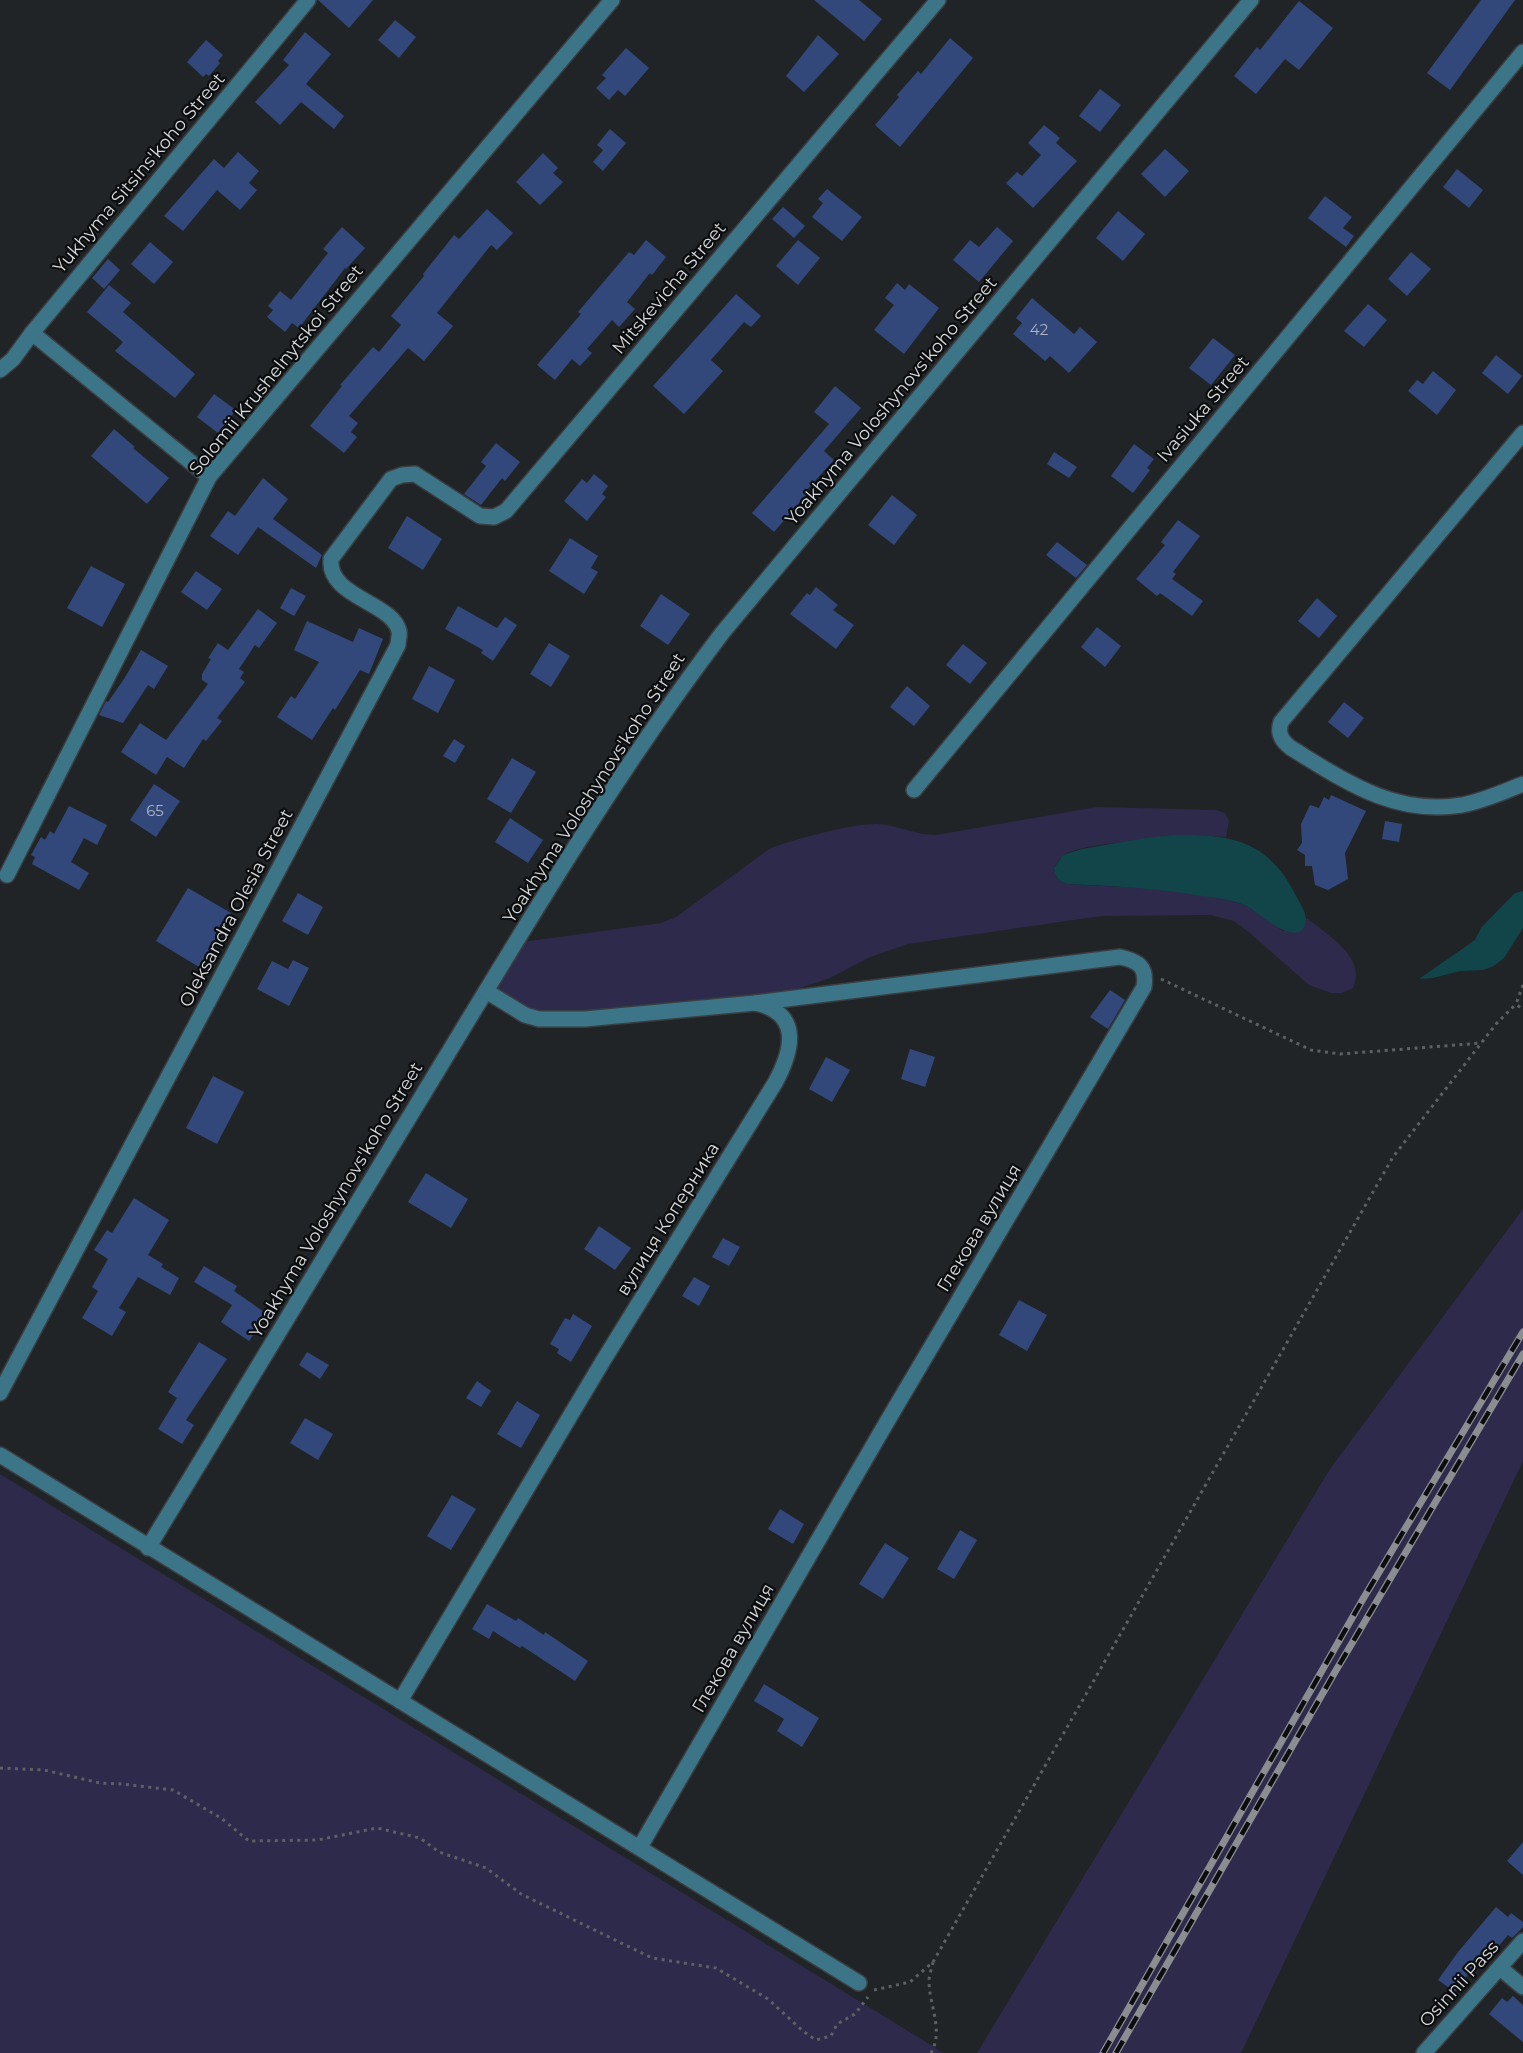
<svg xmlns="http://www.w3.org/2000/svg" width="1523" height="2053" font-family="Montserrat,sans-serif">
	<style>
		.green { fill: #2d2a4c }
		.water { fill: #11454a }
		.building { fill: #32487b }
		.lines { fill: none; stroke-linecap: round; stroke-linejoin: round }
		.minor-casing { stroke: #3a3e40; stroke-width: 18 }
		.path { stroke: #5d6163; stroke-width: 3; stroke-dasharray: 3 4.5; stroke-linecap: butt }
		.minor { stroke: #3c7488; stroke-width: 15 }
		.rail-casing { stroke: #8b8e90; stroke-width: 7 }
		.rail { stroke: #0b0d0e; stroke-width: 4.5; stroke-dasharray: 14; stroke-linecap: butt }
		.labels { text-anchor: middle; stroke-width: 4.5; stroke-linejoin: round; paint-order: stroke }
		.number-label { font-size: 15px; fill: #aeb6c4 }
		.street-label { font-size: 18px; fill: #d8dbdd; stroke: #0b0d0e }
	</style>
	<rect width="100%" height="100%" fill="#202427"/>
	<g class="green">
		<path d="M1097,807l119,3 9,3 4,8 -3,16c-37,-4 -73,0 -111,6 -16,2 -35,4 -50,11 -5,3 -8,9 -11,14 1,9 4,12 12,16l100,5 62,11 19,6 36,25 22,-6 2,-7c21,18 60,39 46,70l-11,5h-11l-22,-8 -59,-52 -16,-12 -23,-6 -110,1 -193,28 -38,13 -40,21 -75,25 -216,16 -53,-28 29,-48 146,-20 15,-6 93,-68c22,-9 85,-26 108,-25 21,1 39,11 59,11z"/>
		<path d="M1523,1209v252l-282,592h-264l353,-584z"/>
		<path d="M0,1474l934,573 9,6h-943z"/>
	</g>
	<g class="water">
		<path d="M1176,835c53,-1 91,5 118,57 4,8 13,21 12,29 -5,31 -49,-9 -59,-15 -14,-6 -30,-8 -45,-10 -45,-8 -90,-10 -136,-12 -8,-4 -11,-7 -12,-16l9,-13 19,-6 63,-11z"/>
		<path d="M1523,891v37l-19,30 -10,8 -11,4 -23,1 -27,7 -14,1 56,-39 6,-12 27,-28 7,-7z"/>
	</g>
	<g class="building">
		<path d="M318,0h55l-24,28z"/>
		<path d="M814,0h45l23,19 -18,22z"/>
		<path d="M1481,0h34l-65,90 -23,-17z"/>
		<path d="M1299,1l34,27 -34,42 -14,-11 -29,35 -22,-18 23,-29 3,3z"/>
		<path d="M395,20l21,17 -17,21 -21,-18z"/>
		<path d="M305,32l26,22 -25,30 38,32 -10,13 -33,-27 -21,23 -25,-23 34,-37 -6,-5z"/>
		<path d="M818,35l21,19 -35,38 -18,-16z"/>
		<path d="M950,38l23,20 -73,89 -25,-22 24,-28 -2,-2 21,-24 3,3z"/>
		<path d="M206,40l17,15 -5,6 2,2 -11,13 -3,-2 -3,3 -16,-15z"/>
		<path d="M626,48l23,20 -24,28 -7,-6 -9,10 -13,-12 10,-10 -4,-3z"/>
		<path d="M1100,89l21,16 -21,27 -21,-16z"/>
		<path d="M1044,125l16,13 -4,5 21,18 -44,47 -27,-25 11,-11 5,4 19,-21 -13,-12z"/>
		<path d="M610,129l16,14 -23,28 -10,-9 10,-12 -6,-5z"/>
		<path d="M1165,149l24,22 -24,26 -24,-23z"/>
		<path d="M238,152l21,19 -10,12 8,7 -17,20 -23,-20 -34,41 -19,-15 50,-57 10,9z"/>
		<path d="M543,153l15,15 -5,5 10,9 -23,23 -24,-23z"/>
		<path d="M1457,169l26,21 -14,18 -26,-21z"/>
		<path d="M827,189l35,28 -20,24 -30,-24 11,-14 -5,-4z"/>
		<path d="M1325,196l27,21 -9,11 11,8 -8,11 -38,-29z"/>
		<path d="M783,207l22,19 -11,12 -22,-19z"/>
		<path d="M487,209l26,24 -16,17 -6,-5 -54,68 16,13 -29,35 -16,-13 -59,68 9,7 -7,9 6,5 -13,16 -34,-27 32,-40 -2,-1 33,-38 6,5 22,-27 -10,-9 33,-40 -1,-2 31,-39 5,4z"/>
		<path d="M1118,211l27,23 -22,27 -27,-23z"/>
		<path d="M342,227l23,21 -19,21 -1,-1 -46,60 -7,-5 -7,9 -18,-15 6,-7 -5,-4 12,-15 11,9 37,-47 -5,-4z"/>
		<path d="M997,227l16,14 -34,41 -26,-22 17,-20 9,7z"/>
		<path d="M646,240l20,17 -14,18 -2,-2 -23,29 8,7 -16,18 -7,-7 -25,29 5,4 -12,13 -8,-7 -17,21 -18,-15 44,-51 -3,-2 51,-60 5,3z"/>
		<path d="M798,240l22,18 -22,27 -22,-19z"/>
		<path d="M150,242l23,20 -19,22 -23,-20z"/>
		<path d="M1411,252l20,17 -24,27 -19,-17z"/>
		<path d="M108,259l12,11 -16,19 -12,-11z"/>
		<path d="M897,283l8,7 4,-6 30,24 -35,46 -30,-24 20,-25 -9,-7z"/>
		<path d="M109,285l22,18 -8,9 72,62 -20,24 -60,-47 8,-9 -36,-30z"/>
		<path d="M736,294l25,22 -10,11 -7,-5 -33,38 12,11 -39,43 -31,-28z"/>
		<path d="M1032,298l42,36 6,-7 17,15 -28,31 -19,-17 -5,5 -32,-27 9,-11 -6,-5z"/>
		<path d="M1368,304l19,16 -23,27 -20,-16z"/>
		<path d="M1213,338l22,17 -24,30 -22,-17z"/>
		<path d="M1496,355l26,21 -14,18 -26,-21z"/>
		<path d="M1433,371l23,19 -19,25 -29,-24 9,-11 6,4z"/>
		<path d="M835,386l26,22 -37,43 10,9 -29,32 2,2 -33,38 -22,-19 77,-89 -15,-12z"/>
		<path d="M214,394l22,16 -18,23 -21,-16z"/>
		<path d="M114,429l21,18 -2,1 36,30 -22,26 -56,-48z"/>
		<path d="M496,443l24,19 -15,19 -3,-3 -21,27 -17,-11 22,-28 -5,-4z"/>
		<path d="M1134,444l20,15 -7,9 3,2 -17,23 -22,-17z"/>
		<path d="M1054,452l23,15 -8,11 -22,-14z"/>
		<path d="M594,474l14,12 -6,8 4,3 -19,24 -23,-20 18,-22 5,4z"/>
		<path d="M263,478l25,21 -15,20 49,36 -6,13 -58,-41 -20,28 -28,-19 18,-25 7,5z"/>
		<path d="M892,495l25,20 -23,30 -26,-20z"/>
		<path d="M407,516l35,23 -19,31 -35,-22z"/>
		<path d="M1178,520l22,16 -27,36 3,2 -4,5 31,22 -11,15 -32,-23 -3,3 -21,-17 29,-34 -4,-3z"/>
		<path d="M570,538l28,18 -7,12 7,4 -14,22 -35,-23z"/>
		<path d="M1057,542l30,23 -11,13 -30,-23z"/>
		<path d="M91,566l34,18 -23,43 -35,-19z"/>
		<path d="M196,571l26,18 -15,21 -26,-18z"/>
		<path d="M816,587l22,18 -5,5 21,15 -18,24 -46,-35 17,-21 3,2z"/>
		<path d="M291,588l15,8 -12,20 -14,-8z"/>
		<path d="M661,594l29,20 -22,31 -28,-19z"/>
		<path d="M1317,598l20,18 -18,22 -21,-17z"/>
		<path d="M458,606l39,22 8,-11 12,8 -24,36 -12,-8 2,-3 -38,-21z"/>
		<path d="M258,609l19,14 -18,25 -4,-3 -16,24 5,3 -4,6 5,4 -28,36 5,3 -16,20 -3,-2 -19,29 -17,-11 -11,18 -35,-23 19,-29 26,17 42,-56 -6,-4v-6l9,-15 -3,-1 10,-15 10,7z"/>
		<path d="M307,621l46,21 6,-14 24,11 -14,35 -9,-4 -25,40 -2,-2 -21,32 -35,-23 14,-21 4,3 24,-37 -25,-12z"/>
		<path d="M1097,627l24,19 -16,21 -24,-20z"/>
		<path d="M549,643l21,13 -19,31 -21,-13z"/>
		<path d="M963,644l24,19 -17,21 -24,-19z"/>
		<path d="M141,650l27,16 -14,23 -6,-4 -25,38 -24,-8 7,-14 2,1 16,-23z"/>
		<path d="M429,666l26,14 -17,33 -26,-14z"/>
		<path d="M907,686l23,20 -16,20 -24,-19z"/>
		<path d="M1344,702l20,16 -16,20 -20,-16z"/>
		<path d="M454,739l11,7 -10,17 -12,-7z"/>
		<path d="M512,758l24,14 -25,41 -24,-14z"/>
		<path d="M154,784l26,17 -24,36 -26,-17z"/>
		<path d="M1331,795l35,16 -21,42 3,26 -20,11 -13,-5 -3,-19h-7v-11l-8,-5 5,-7 -1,-19 9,-19 9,3 5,-11 5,3z"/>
		<path d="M69,806l38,19 -10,20 -13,-7 -13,24 18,11 -10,17 -47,-26 3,-7 -4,-2 10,-18 4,3 5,-9 4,3z"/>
		<path d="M510,818l33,22 -15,23 -33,-21z"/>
		<path d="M1385,821l17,3 -3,18 -17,-3z"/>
		<path d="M188,888l43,25 -32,54 -43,-26z"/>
		<path d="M298,893l25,14 -15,28 -26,-14z"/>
		<path d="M293,960l16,8 -20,38 -32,-17 15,-28 16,8z"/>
		<path d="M1110,990l15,10 -17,29 -18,-12z"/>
		<path d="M910,1049l25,8 -10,30 -24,-8z"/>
		<path d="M826,1057l24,13 -18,32 -23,-13z"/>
		<path d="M213,1076l31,16 -27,52 -31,-16z"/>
		<path d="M426,1173l42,26 -17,29 -43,-26z"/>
		<path d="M134,1198l35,22 -21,35 15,9 -2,3 18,11 -9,17 -32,-18 -19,31 7,4 -14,24 -30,-18 16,-27 -6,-4 16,-28 -14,-9 13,-20 5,3z"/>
		<path d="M599,1226l32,22 -16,22 -31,-21z"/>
		<path d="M723,1238l17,9 -11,19 -17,-9z"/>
		<path d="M204,1266l33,20 -3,5 33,23 -18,27 -28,-19 11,-17 -38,-23z"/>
		<path d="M694,1277l16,9 -11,20 -17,-10z"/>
		<path d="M1019,1300l28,15 -20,36 -28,-16z"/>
		<path d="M573,1314l19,12 -21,36 -14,-9 2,-4 -9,-5 15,-26 5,2z"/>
		<path d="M199,1342l28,17 -41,61 8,5 -12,19 -24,-15 19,-31 -9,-6z"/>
		<path d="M307,1352l22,13 -9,14 -21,-14z"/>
		<path d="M477,1381l14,10 -10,16 -15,-9z"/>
		<path d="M517,1401l23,14 -19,33 -24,-14z"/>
		<path d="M305,1418l28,16 -15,26 -28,-17z"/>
		<path d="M452,1495l24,14 -25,41 -24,-14z"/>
		<path d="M780,1509l24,15 -11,20 -25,-15z"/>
		<path d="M960,1530l17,10 -23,39 -17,-10z"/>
		<path d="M885,1543l24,15 -26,41 -24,-15z"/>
		<path d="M487,1604l29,17 2,-3 26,17 1,-3 43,29 -13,20 -53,-35 -2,2 -27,-17 -4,8 -17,-10z"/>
		<path d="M764,1684l55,34 -17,29 -25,-16 7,-12 -30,-18z"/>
		<path d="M1523,1842v33l-16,-14z"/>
		<path d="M1496,1907l12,10 3,-4 12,9v5l-11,11 -4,-3 -22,26 -5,-4 -26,35 -17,-12 20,-28z"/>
		<path d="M1513,1996l10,9v37l-34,-28 13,-16 5,4z"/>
	</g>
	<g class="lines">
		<defs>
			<g id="minor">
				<path d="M32,333l177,144"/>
				<path d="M0,370l13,-11 19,-26 276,-333"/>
				<path d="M1523,433l-242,289c-4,12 1,19 10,26 54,33 103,68 171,57 21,-4 41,-13 61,-21"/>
				<path d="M914,790l609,-738"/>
				<path d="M7,875l202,-398 403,-477"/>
				<path d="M0,1393l398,-748c0,-4 2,-10 1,-14 -7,-29 -72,-34 -68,-72l60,-80 11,-4 13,-1 65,42 14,1 12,-6 432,-511"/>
				<path d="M0,1455l859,528"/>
				<path d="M148,1548c99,-163 197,-326 296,-488 88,-145 177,-294 279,-428l528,-632"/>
				<path d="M400,1701l203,-340 172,-278c18,-33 27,-70 -20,-80l-170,16h-46l-14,-4 -39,-24"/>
				<path d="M640,1847l248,-427 256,-433c3,-20 -5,-26 -24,-30l-365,46"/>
				<path d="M1500,1968l23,19"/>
				<path d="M1424,2053l99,-112"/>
			</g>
		</defs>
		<use href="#minor" class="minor-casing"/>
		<g class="path">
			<path d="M1161,979l150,71 29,4 142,-11"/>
			<path d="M1523,985l-7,19 7,6"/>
			<path d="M0,1768l44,2 56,13 22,1 51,6 48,28 28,23 69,-1 59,-12 43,10 19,14 47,16 35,26 131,64 64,10 52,31 36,33 12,8 15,-4 6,-12 18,-10 13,-17"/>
			<path d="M933,1962l460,-805 103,-133 20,-20"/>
			<path d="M874,1990l36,-8 23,-20c-1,6 -4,13 -4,19 0,24 15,49 2,72"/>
		</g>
		<use href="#minor" class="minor"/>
		<defs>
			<g id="rail">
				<path d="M1103,2053l260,-454 160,-267"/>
				<path d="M1116,2053l219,-381 188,-318"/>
			</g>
		</defs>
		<use href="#rail" class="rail-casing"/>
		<use href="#rail" class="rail"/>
	</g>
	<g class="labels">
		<g class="number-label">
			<text x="1039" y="335">42</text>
			<text x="155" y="816">65</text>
		</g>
		<g class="street-label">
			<text transform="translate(139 173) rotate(-50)" y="6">Yukhyma Sitsins'koho Street</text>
			<text transform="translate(669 288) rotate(-50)" y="6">Mitskevicha Street</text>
			<text transform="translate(276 370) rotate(-51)" y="6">Solomii Krushelnytskoi Street</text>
			<text transform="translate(891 401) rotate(-50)" y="6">Yoakhyma Voloshynovs'koho Street</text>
			<text transform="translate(1203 409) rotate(-50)" y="6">Ivasiuka Street</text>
			<text transform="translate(594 788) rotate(-57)" y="6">Yoakhyma Voloshynovs'koho Street</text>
			<text transform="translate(236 908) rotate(-62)" y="6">Oleksandra Olesia Street</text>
			<text transform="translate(336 1200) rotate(-59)" y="6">Yoakhyma Voloshynovs'koho Street</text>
			<text transform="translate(668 1219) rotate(-58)" y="6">вулиця Коперника</text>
			<text transform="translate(979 1228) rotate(-59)" y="6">Глекова вулиця</text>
			<text transform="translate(733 1648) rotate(-60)" y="6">Глекова вулиця</text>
			<text transform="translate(1459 1984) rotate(-48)" y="6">Osinnii Pass</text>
		</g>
	</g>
</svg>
